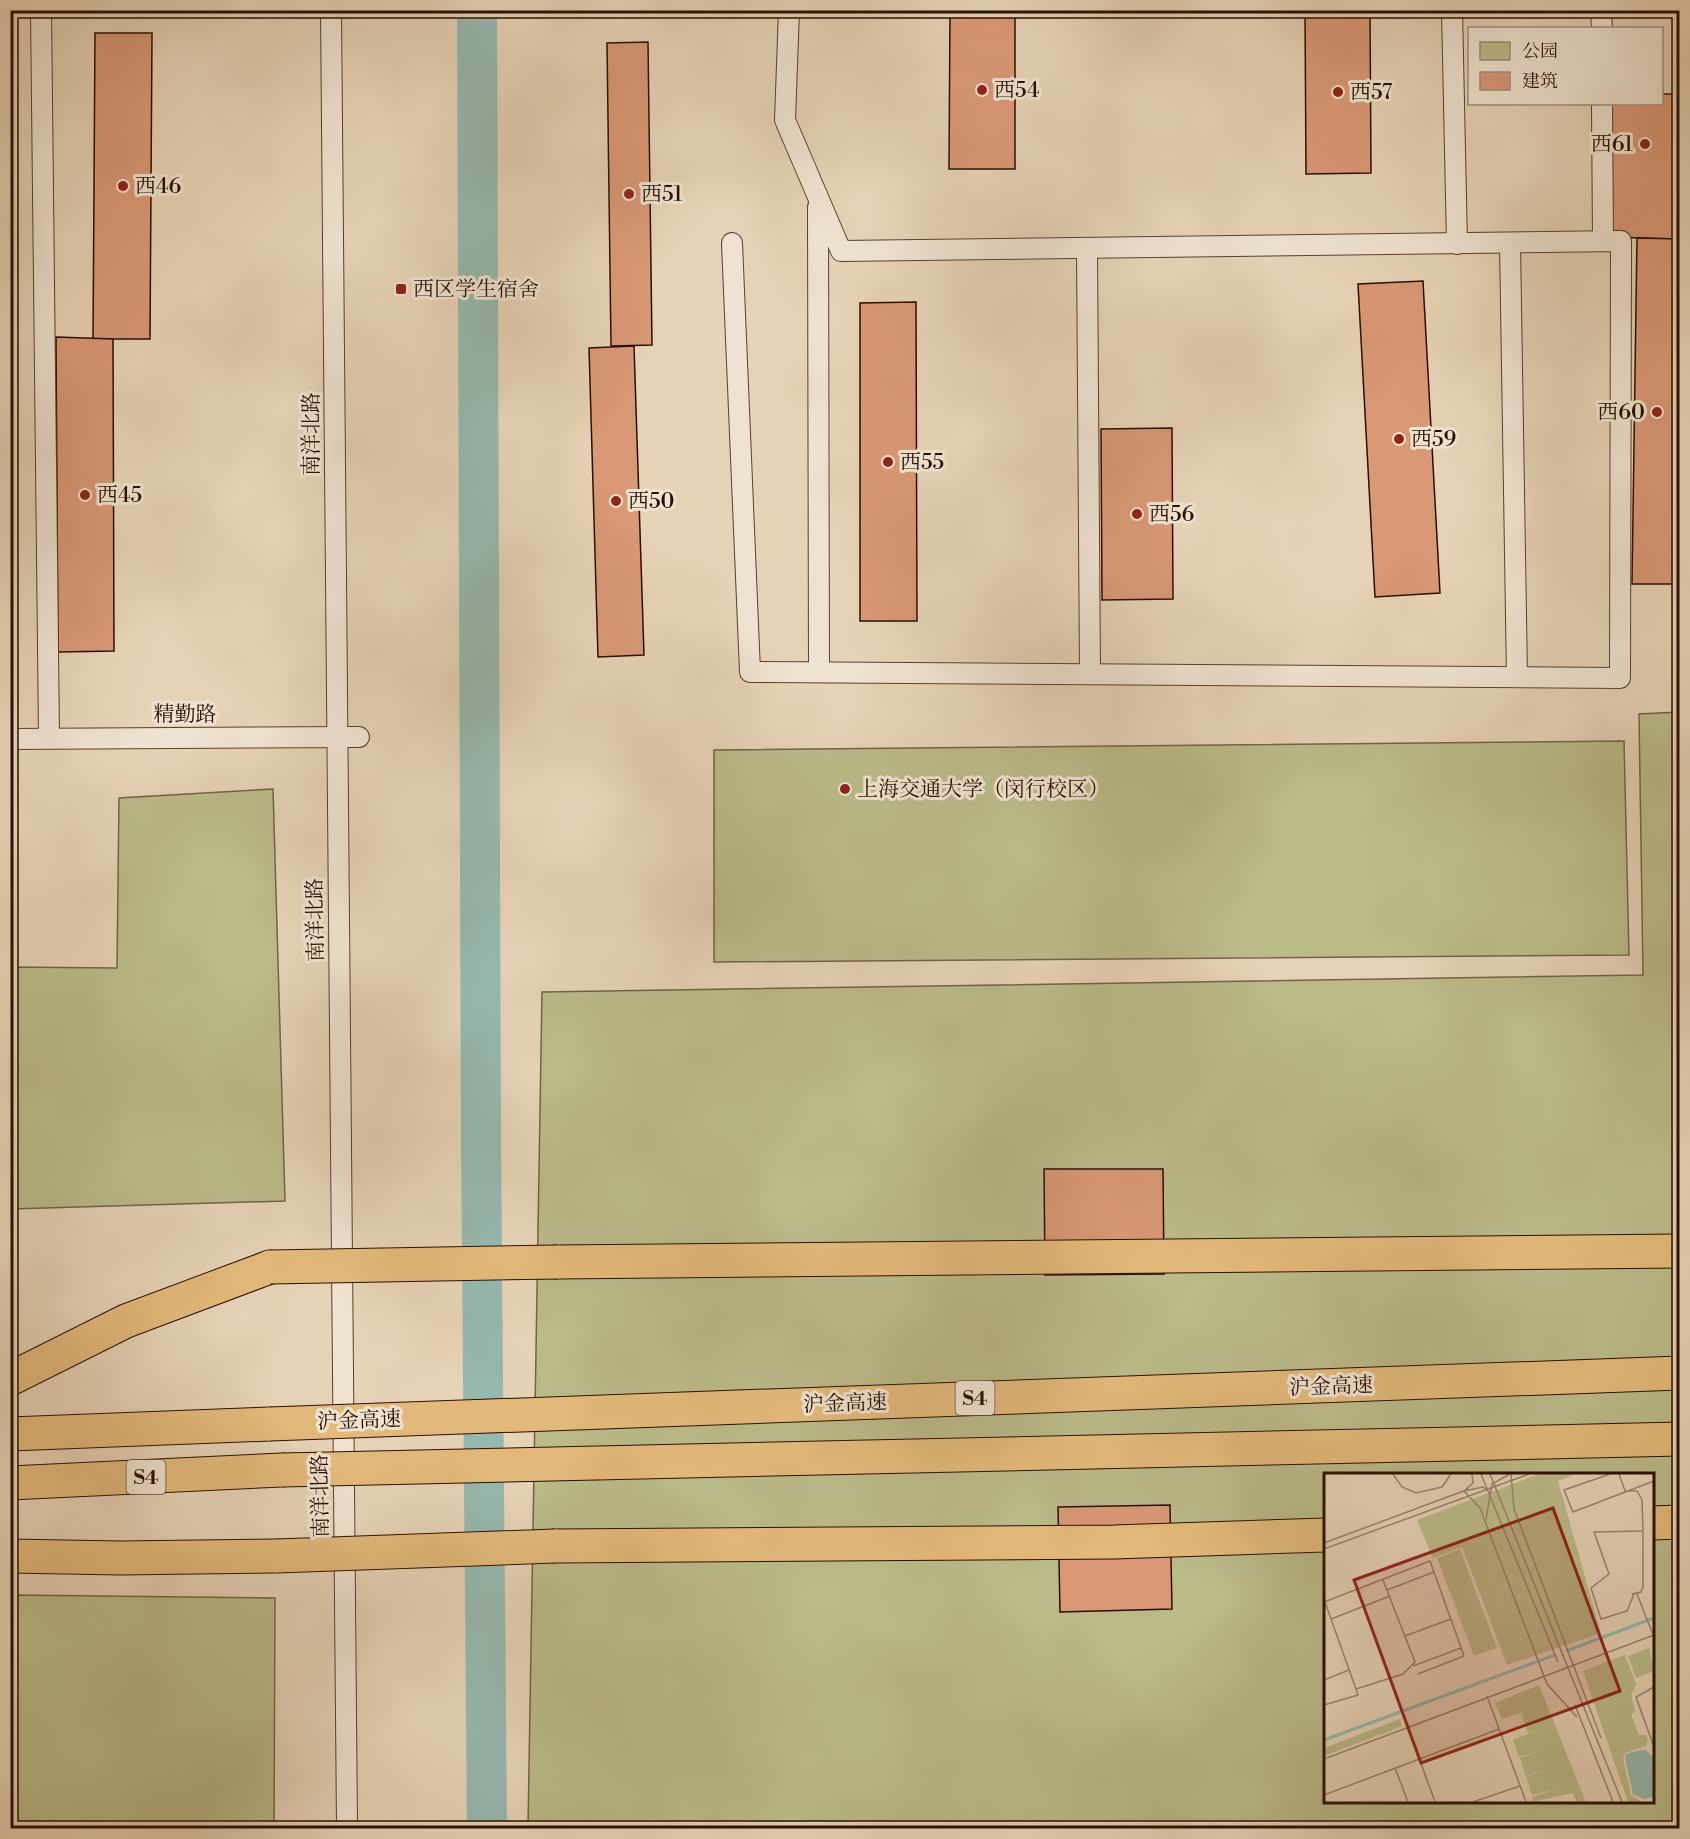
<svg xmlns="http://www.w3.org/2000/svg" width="1690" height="1839" font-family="'Libre Bodoni','Noto Serif SC',serif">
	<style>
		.green { fill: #bbba89; stroke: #726444; stroke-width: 1.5; fill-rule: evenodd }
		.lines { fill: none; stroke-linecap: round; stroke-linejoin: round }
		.canal { stroke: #96b8ae; stroke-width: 40 }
		.building { fill: #d99876; stroke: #290f00; stroke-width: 1.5 }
		.service-casing { stroke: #58402e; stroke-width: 22 }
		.motorway-casing { stroke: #290f00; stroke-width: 35 }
		.service { stroke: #efe2d0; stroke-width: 20 }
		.motorway { stroke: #e3b97b; stroke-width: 33 }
		.motorway-bridge-casing { stroke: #290f00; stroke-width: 35; stroke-linecap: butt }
		.motorway-bridge { stroke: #e3b97b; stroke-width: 33 }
		.poi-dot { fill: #8f2418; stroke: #efe2d0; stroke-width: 2 }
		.labels { text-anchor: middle; stroke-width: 6; stroke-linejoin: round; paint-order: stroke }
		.shield { fill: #efe2d0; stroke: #644e3e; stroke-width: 1.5 }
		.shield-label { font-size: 20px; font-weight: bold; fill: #290f00 }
		.poi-label { font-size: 21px; fill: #290f00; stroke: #efe2d0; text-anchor: start }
		.street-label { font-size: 21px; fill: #290f00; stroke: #efe2d0 }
		.inset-river { fill: none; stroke: #96b8ae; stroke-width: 3 }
		.inset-road { fill: none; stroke: #9a846d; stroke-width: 1.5 }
		.view { fill: #8f2418; fill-opacity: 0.15; stroke: #8f2418; stroke-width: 3 }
		.inset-edge { fill: none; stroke: #290f00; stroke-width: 3 }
	</style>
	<rect width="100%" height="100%" fill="#e6d2b6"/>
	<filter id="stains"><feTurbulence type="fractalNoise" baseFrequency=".00333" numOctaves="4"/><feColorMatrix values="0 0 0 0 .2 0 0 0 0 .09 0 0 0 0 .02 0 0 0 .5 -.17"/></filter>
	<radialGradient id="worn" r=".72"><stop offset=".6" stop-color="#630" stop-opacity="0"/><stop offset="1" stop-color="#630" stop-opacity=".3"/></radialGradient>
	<g class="green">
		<path d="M1679,712v1116h-1151l14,-836 1101,-17 -4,-261zM1326,1474h326v328h-326z"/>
		<path d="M1624,741l5,214 -915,7v-212z"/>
		<path d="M273,789l12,412 -274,8v-242l106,1 2,-170z"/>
		<path d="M11,1595l264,3 -1,230h-263z"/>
	</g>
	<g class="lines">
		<path class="canal" d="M477,10l4,1135 6,683"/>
	</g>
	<g class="building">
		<path d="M950,10h65v159h-66z"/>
		<path d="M1305,10h65l1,163 -65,1z"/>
		<path d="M95,33h57l-2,306h-57z"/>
		<path d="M648,42l4,303 -41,1 -4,-303z"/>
		<path d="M1662,94h18l-3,145 -70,-2 5,-133h50z"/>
		<path d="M1637,238l43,1v345h-48z"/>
		<path d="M1423,281l17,312 -65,4 -17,-313z"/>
		<path d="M916,302l1,319h-57v-318z"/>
		<path d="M56,337l57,2 1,312 -56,1z"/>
		<path d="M634,346l10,309 -46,2 -9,-309z"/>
		<path d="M1172,428l1,171 -71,1 -1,-171z"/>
		<path d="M1044,1169h119l1,105 -119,1z"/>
		<path d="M1170,1505l2,104 -112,3 -2,-105z"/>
	</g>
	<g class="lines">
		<defs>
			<g id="service">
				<path d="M41,10l8,728"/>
				<path d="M331,10l16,1818"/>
				<path d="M1452,10l5,234"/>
				<path d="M1601,10l1,18"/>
				<path d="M1602,104l1,137"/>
				<path d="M818,207l1,465"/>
				<path d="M732,243l18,429 870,6 1,-437 -780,10 -56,-131 4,-110"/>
				<path d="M1510,243l7,434"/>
				<path d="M1087,248l3,426"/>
				<path d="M10,739l349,-2"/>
			</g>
			<g id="motorway">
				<path d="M557,1262l1123,-11"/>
				<path d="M10,1379l116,-58 144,-54"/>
				<path d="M10,1434l260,-10"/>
				<path d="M10,1483l272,-13"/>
				<path d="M1652,1523l28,-1"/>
				<path d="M555,1546l559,-4 212,-7"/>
				<path d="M10,1556l110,2 157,-2"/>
			</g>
		</defs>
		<use href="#service" class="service-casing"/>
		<use href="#motorway" class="motorway-casing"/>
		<use href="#service" class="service"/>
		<use href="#motorway" class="motorway"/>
		<defs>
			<g id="motorway-bridge">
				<path d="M270,1267l287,-5"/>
				<path d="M270,1424l1410,-51"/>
				<path d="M282,1470l1398,-31"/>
				<path d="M277,1556l278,-10"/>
			</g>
		</defs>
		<use href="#motorway-bridge" class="motorway-bridge-casing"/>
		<use href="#motorway-bridge" class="motorway-bridge"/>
	</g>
	<g class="poi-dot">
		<circle cx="982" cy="90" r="6"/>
		<circle cx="1338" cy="92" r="6"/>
		<circle cx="1645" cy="144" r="6"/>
		<circle cx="123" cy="186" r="6"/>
		<circle cx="629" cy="194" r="6"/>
		<rect x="395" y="283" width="12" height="12" rx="3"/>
		<circle cx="1657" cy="412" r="6"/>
		<circle cx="1399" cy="439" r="6"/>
		<circle cx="888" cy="462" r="6"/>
		<circle cx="85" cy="495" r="6"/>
		<circle cx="616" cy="501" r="6"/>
		<circle cx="1137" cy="514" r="6"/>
		<circle cx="845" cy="789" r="6"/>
	</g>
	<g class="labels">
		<g class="shield">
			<rect x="955.5" y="1381" width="39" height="34" rx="4.5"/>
			<rect x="126.5" y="1460" width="39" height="34" rx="4.5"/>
		</g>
		<g class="shield-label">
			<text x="975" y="1405">S4</text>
			<text x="146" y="1484">S4</text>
		</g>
		<g class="poi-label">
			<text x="994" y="97">西54</text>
			<text x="1350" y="99">西57</text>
			<text x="1633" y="151" text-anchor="end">西61</text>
			<text x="135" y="193">西46</text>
			<text x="641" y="201">西51</text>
			<text x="413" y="296">西区学生宿舍</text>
			<text x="1645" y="419" text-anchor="end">西60</text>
			<text x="1411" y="446">西59</text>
			<text x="900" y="469">西55</text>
			<text x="97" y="502">西45</text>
			<text x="628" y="508">西50</text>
			<text x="1149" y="521">西56</text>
			<text x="857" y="796">上海交通大学（闵行校区）</text>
		</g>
		<g class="street-label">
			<text transform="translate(311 434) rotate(-90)" y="7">南洋北路</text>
			<text x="185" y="721">精勤路</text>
			<text transform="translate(315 920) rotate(-91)" y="7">南洋北路</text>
			<text transform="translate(1331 1386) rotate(-2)" y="7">沪金高速</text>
			<text transform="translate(845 1403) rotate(-2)" y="7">沪金高速</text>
			<text transform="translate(359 1420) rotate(-2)" y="7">沪金高速</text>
			<text transform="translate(320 1496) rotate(-91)" y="7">南洋北路</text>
		</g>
	</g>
	<g transform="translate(1324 1473)">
		<rect width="330" height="330" fill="#e6d2b6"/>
		<path d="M215,1h36l-17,7 43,152 -94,32 -45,-118 -29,11 -16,-38zM136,76l37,99 -23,8 -37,-98zM325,175l5,23 -18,7 -8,-22zM301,182l11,29 -5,11 4,16 -4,4 8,20h7l2,5 -2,6 -21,7 -2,6 8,36 11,7h-14l-45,-131zM215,212l47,117h-9l-4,-9 -41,9v-5l24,-8 -24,6 -6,-18 23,-8 -23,7 -6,-18 22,-8 -23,7 -6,-17 22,-9 -7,2 -7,-20 -19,6 -7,-16zM76,246l2,7 -78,30v-8z" fill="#bbba89"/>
		<path d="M321,276l9,9v39l-10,2 -11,-5 -8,-36 1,-4z" fill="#96b8ae"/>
		<path class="inset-river" d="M242,178l88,-33M0,267l231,-85"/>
		<path class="inset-road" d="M69,1l9,13 14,6 26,-6 9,-13M157,1l77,188M166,1l132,328M187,1l3,35 87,229M286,1l-46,16 9,22 81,-31M295,1l6,17M141,17l8,-7 -1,-9M140,18l16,17 67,176 30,33M140,18l19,-4 6,5M301,18h12l5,9 1,31 -49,1 15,42 -18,14 10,31 26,-8 7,-17M162,46l6,-35 18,-10M0,70l145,-54M0,76l205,-75M63,117l47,-18M308,121l9,-2 2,-5v-56M313,121l17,43M0,129l106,-41 34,95 -46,18M1,129l31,87 47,-15 12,-12 -32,-82M7,146l59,-23M81,163l46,-17M89,193l48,-18M66,205l45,124M0,207l25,-10M330,214l-18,10 18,50M163,223l39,106M0,232l34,-10 -2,-6M251,232l38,97M0,286l330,-124M71,295l13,34M0,322l175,-66M149,329l47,-16"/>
		<path class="view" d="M229,35l67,183 -199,72 -67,-183z"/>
		<rect width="330" height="330" class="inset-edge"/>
	</g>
	<rect width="1690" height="1839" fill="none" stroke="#e6d2b6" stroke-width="36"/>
	<rect x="12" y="12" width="1666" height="1815" fill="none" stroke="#290f00" stroke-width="3"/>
	<rect x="18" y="18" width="1654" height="1803" fill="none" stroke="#290f00" stroke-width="1.5"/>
	<rect x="1468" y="27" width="195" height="78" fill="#efe2d0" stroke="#a08e7d" stroke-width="1.5"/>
	<rect x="1480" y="42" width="30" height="18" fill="#bbba89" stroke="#a08e7d" stroke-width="1.5"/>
	<text x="1522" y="57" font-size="18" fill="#290f00">公园</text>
	<rect x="1480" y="72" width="30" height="18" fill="#d99876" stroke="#a08e7d" stroke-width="1.5"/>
	<text x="1522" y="87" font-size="18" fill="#290f00">建筑</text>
	<rect width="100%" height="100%" filter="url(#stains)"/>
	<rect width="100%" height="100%" fill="url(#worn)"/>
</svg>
